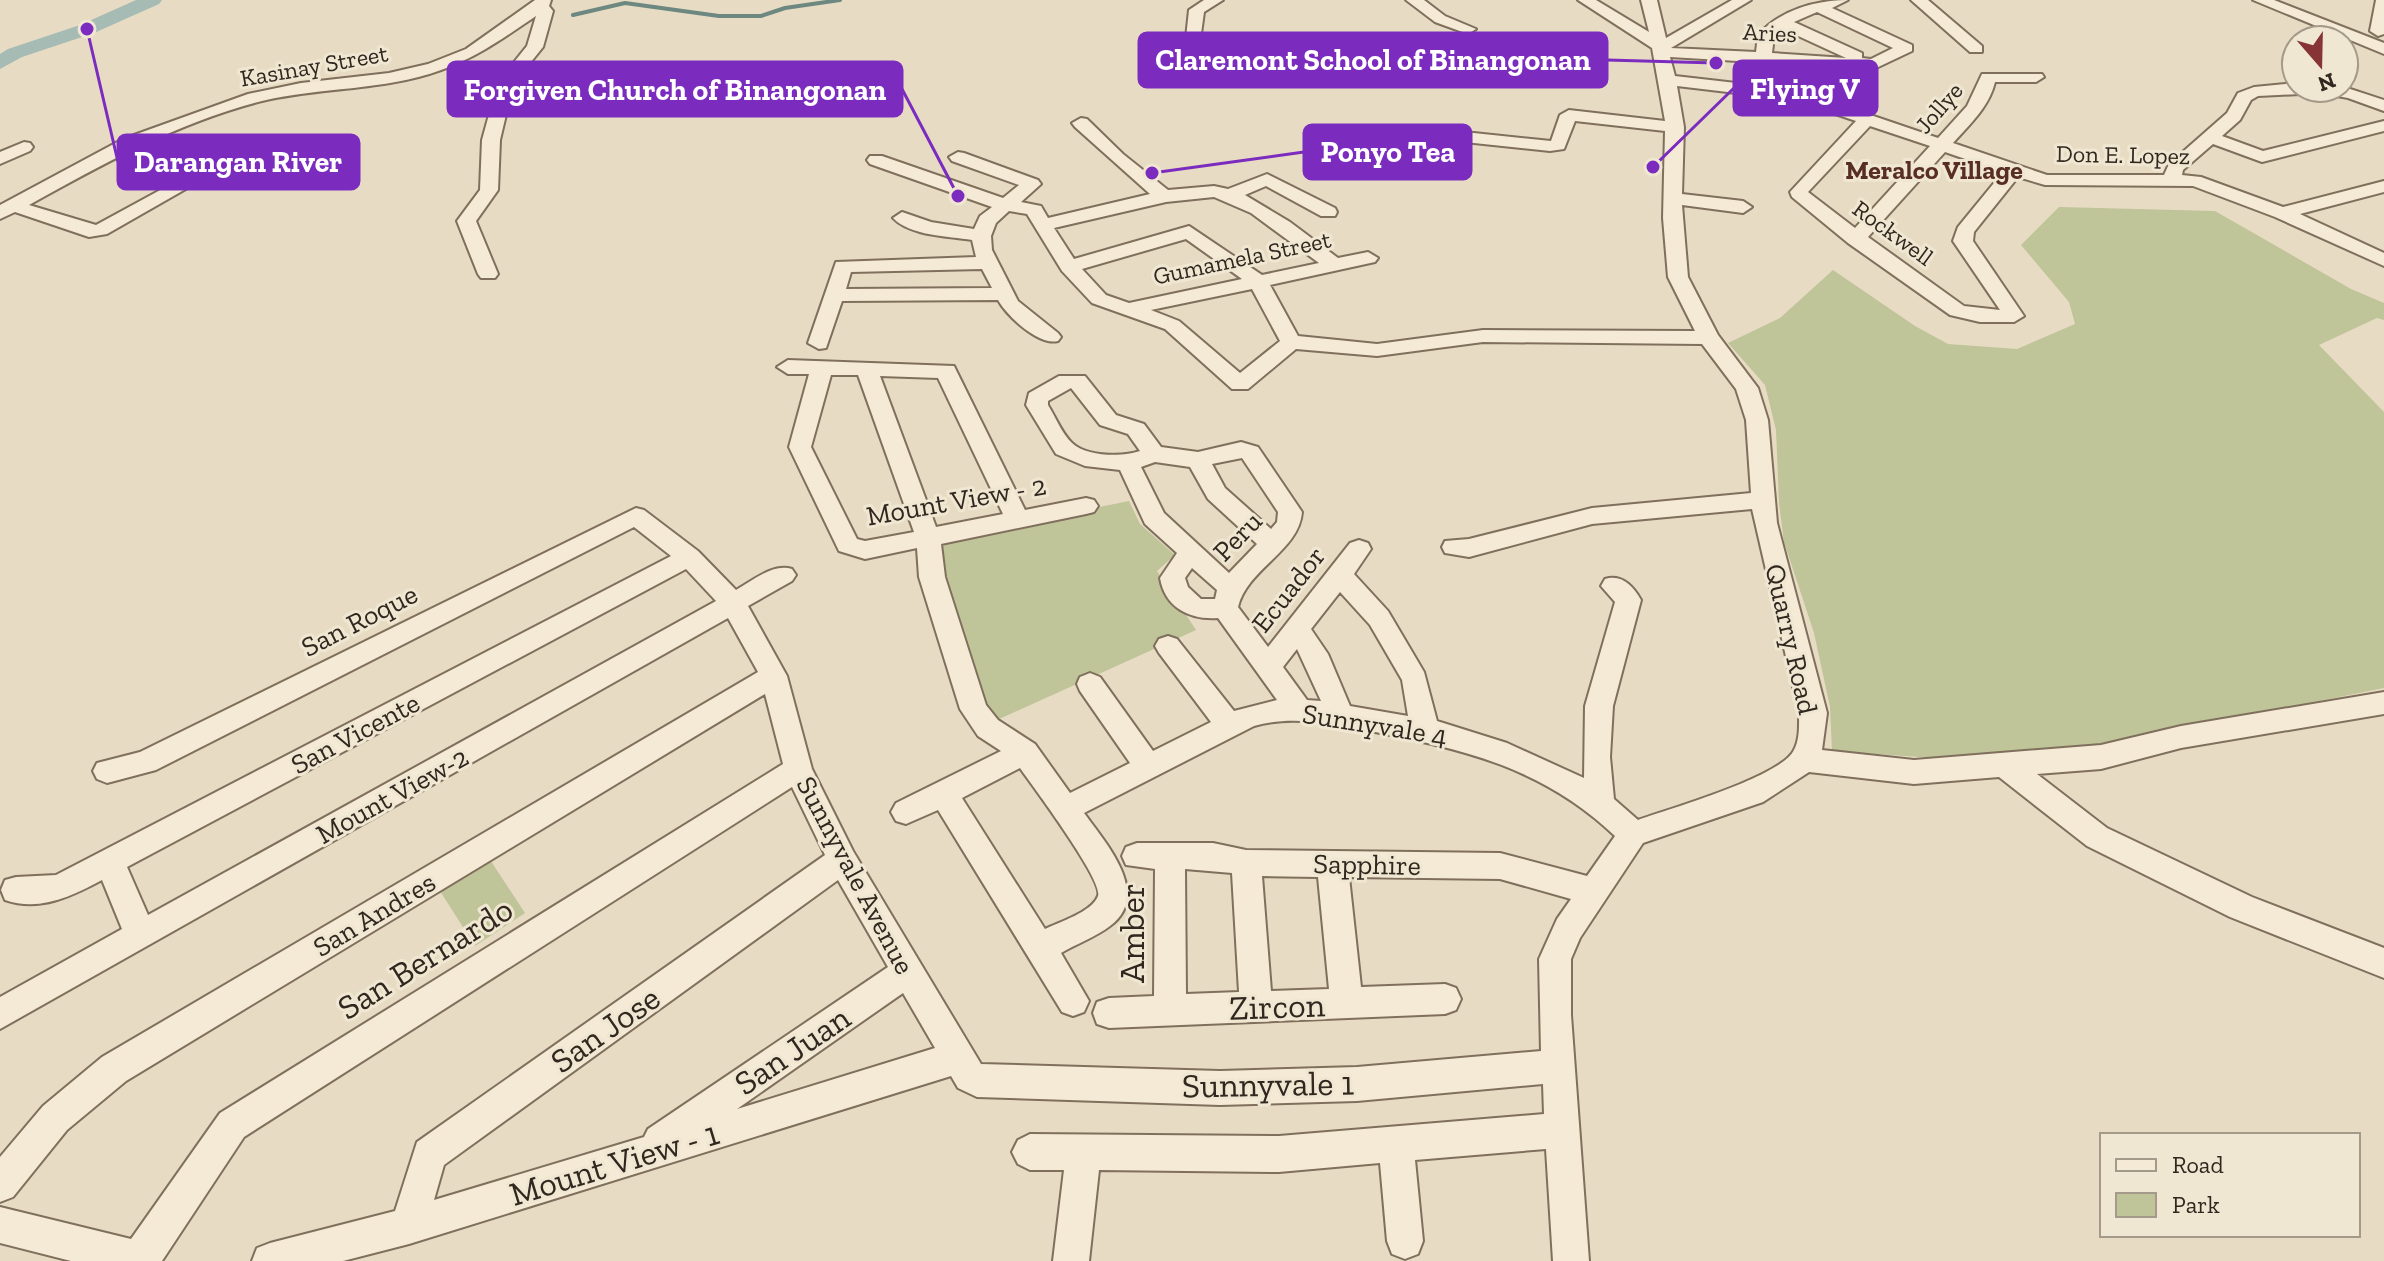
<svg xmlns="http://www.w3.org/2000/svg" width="2384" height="1261" font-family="'Zilla Slab',serif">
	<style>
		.green { fill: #bfc499 }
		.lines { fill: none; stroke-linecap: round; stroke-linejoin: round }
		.stream { stroke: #6d8881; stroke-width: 4 }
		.river { fill: #a5bbb4; fill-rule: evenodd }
		.minor-casing { stroke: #7f6f5c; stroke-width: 4 }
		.minor { fill: #f4ead5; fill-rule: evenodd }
		.labels { text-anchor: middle; stroke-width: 6; stroke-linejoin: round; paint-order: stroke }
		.far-street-label { font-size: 24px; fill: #31271f; stroke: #f0e7d2 }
		.far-neighbourhood-label { font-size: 26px; font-weight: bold; fill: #582e24; stroke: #f0e7d2 }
		.street-label { font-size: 28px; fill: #31271f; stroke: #f0e7d2 }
		.near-street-label { font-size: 34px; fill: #31271f; stroke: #f0e7d2 }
		.leader { fill: none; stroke: #7b2cbf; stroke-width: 3 }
		.callout-dot { fill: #7b2cbf; stroke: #f0e7d2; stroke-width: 3 }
		.callout { fill: #7b2cbf; stroke: #7b2cbf; stroke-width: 3 }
		.callout-label { font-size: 30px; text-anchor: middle; font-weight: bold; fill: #fff }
	</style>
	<rect width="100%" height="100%" fill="#e7dcc3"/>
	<g class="green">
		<path d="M2059,207l156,4 136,78 33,14v17l-7,-2 -58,27 65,67v276l-254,51 -41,13 -155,6 -102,-7 -2,-44 -16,-74 -30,-91 -5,-39 -3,-73 -11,-45 -37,-42 52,-25 53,-48 82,56 33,18 69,5 58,-25 -6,-22 -48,-57z"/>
		<path d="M1129,501l11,23 35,31 -18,16 39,59 -199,90 -12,-16 -42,-130 -2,-35z"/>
		<path d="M483,849l42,64 -50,33 -42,-66z"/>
	</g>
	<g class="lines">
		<path class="stream" d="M573,15l52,-12 94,13h42l24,-8 55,-8"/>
		<path class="river" d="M136,0h26l-3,4 -65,29 -72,24 -22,12v-15l8,-5 72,-24z"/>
		<defs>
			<g id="minor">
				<path d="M535,0h16l-2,6 4,5 -10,36 -29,36 -2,9 149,-14 8,5 -8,5 -152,14 -9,38 -2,50 -22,31 22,53 -3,4h-14l-3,-4 -21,-53 23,-31 2,-50 16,-58 29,-36 9,-30c-31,21 -60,42 -95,54 -57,21 -121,17 -179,31 -83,21 -159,63 -233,104l67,20 101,-55 6,-1 9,5 -105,60 -18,3 -74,-25 -15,7v-14l123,-66 125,-45 53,-11 88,-10 39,-9 38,-15z"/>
				<path d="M1204,0h19l-19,12 -4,29h-12l-2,-3 3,-28z"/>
				<path d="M1406,0h18l21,16 31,13 -8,5 -33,-12z"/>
				<path d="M1578,0h18l53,32 -8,-32h16l9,38 66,-38h19l-80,48 85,4 2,-17c22,-25 58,-35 90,-35l-16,8 80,37v6l-38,18 -204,-12 5,19 122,14 141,48 29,-32 15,-32h60l2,3 -8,5h-41c-6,25 -25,42 -42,61l94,32h117l5,-11 58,-51 11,-20 16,-6 42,-4v5l48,-1 40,13v11l-36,-13 -28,-5 -62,3 -7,4 -11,20 -18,16 41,15 121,-30v10l-122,31 -49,-18 -30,26 -1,5 19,2 82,30 101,-26v11l-84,22 84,39v13l-109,-49 -82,-31 -148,-1 -27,-8 -44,55 -1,9 51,75 -10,6h-34l-30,-7 -102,-72 -56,-46 -2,-5 66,-71 -62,-21 -117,-14 7,41 -2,67 61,7 9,6 -9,6 -61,-8 6,72 30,58 40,53 10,32 9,103 50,190 -5,37 92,10 187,-15 80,-19 203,-34v22l-203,34 -80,21 -64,5 70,54 145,69 132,51v30l-154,-61 -143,-71 -88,-69 -85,7 -105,-12 -46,30 -120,41 -63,95 -9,21v56l18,246h-36l-7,-112 -131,11 8,81 -5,13 -13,5 -13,-5 -5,-13 -7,-78 -101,9 -180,-2 -10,91h-36l11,-91h-34l-12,-6 -6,-12 6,-12 12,-6 249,2 265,-22 -1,-30 -186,17 -137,4 -243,-8 -19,-9 -7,-12 -542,168 -66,17h-91l5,-13 13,-5 125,-32 22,-69 408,-287 -33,-68 -548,350 -82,124h-91l-71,-18v-36l131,32 89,-126 563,-349 -18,-70 -639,387 -59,49 -54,67 -13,5v-45l43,-51 59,-49 656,-385 -30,-54 -728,411v-32l122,-68 -20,-49c-30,16 -62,32 -97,20l-4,-10 4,-10 11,-3 40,-2 615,-319 -37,-29 -478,243 -49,13 -10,-4 -4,-8 4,-8 43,-11 496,-244 8,2 54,41 38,39c16,-9 37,-27 56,-21l4,6 -4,6 -44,25 39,70 25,93 41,82 128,213 239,7 137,-4 184,-16 -2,-92 18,-40 14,-20 -71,-20 -151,-2 12,110 84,-3 11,4 5,11 -5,11 -11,4 -336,14 -12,-4 -4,-11 4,-11 12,-4 45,-2 1,-127 -29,-4 -4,-9 4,-9 11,-4h76l33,7 254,3 87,23 28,-40c-71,-68 -152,-87 -245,-105 -38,-7 -77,-16 -116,-5l-170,87c22,30 68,82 26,113 -14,11 -34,18 -49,27l28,48 -5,11 -11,4 -11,-4 -124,-202 -32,14 -10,-3 -5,-9 5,-9 105,-52 -23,-15 -18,-27 -41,-132 -2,-29 -52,11 -26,-8 -50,-104 20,-73h-21l-11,-7 11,-7 166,6 71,144 61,-12 8,2 4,6 -4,6 -8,2 -145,30 4,33 41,128 12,15 37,24 35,49 60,-30 -50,-72 -3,-7 3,-7 10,-4 10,4 53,74 58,-29 -52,-69 -4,-7 4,-7 9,-3 9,3 57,72 43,-11 -59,-82c-28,2 -53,-10 -58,-40l17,-25 -32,-29 -25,-54 -35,-4 -29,-12 -30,-49 3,-12 30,-17h26l31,39 28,9 17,23 37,5 43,-10 17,5 44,65c-3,39 -55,57 -64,95l30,40 82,-104 9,-3 9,3 3,6 -17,25 34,37 36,61 13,49 70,22 77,35 1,-72 30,-104 -14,-16 4,-7c17,-5 28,7 36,21l-28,106 -3,51 4,42 24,21c31,-11 143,-43 156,-70 6,-11 5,-25 5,-37l-47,-204 -160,15 -123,33 -24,-4 -3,-6 3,-6 24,-2 123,-31 159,-15 -5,-73 -10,-31 -34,-45 -219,-2 -106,14 -81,-7 -48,40h-16l-67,-60 -73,-26 -30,-32 -35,-57 -18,-3 -13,12 -5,13 1,14 26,51 40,32 3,4 -3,4c-19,5 -51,-25 -60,-41l-156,1 -16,47 -7,1 -11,-6 28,-81 140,-5 -4,-17c-24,-4 -62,-4 -79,-22l9,-6 29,10 43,7 6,-13 12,-9 -122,-43 -3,-4 3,-4h12l121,42 16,-13 -67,-24 -3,-4 9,-5 6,1 74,27 3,4 -20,18 20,4 7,12 102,-24 -75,-67 -3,-4 9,-5 6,1 36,35 45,36 46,-4 14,3 39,-15 68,34 2,4 -2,4h-14l-55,-30 -21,9 45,27 48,36 30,-6 10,6 -3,4 -105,23 28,51 79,8 106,-14 212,1 -27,-54 -5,-59 2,-87 -90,-10 -11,28 -14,2 -133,-14 -9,-5 9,-5 134,14 9,-26 9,-5 96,11 -13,-73zM1817,12l76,36 -22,11 -9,-1v-5l-68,-31zM1783,29l63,29 -74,-5 2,-17zM1870,126l60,20 -75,82 -47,-36zM1945,152l58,20 -45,55 -5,14 47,69 -36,-4 -96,-69zM1214,197l37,16 68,50 -57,12 -73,-49 -115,33 -20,-31 112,-26zM1186,239l56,40 -113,24 -23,-8 -24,-26zM982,269l10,19 -146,1 5,-17zM1252,289l28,52 -40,32 -61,-52 -28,-11zM831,375h27l56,157 -49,9 -8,-2 -46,-92zM880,376l58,2 65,136 -67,13zM1071,388l29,37 28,9 12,17c-17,6 -53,6 -68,-8 -10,-9 -17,-27 -24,-38v-4zM1242,458l36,54 -1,10 -6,7 -46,-41 -13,-24zM1155,462l35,5 18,32 49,45 -28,29 -65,-60 -23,-46zM1192,568l25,22 -2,9h-14l-13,-12 -3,-9zM686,569l30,32 -568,314 -21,-48zM1340,592l30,33 32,55 6,36 -58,-10 -22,-52 -17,-25zM1297,649l24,52 -14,-1 -24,-33zM1020,768c12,17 84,113 78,128 -6,16 -39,26 -53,33l-83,-131zM1185,869l47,4 7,119 -53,2zM1262,876l56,1 11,112 -58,2zM838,880l50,87 -240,162 -4,8 -210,63 10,-35zM903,993l32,55 -198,61z"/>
				<path d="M1911,0h17l54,46v6h-12z"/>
				<path d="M2253,0h21l110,43v11z"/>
				<path d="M2376,0h8v34l-6,2 -8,-5z"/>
				<path d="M24,142l6,1 3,4 -3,4 -30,13v-12z"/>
			</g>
		</defs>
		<use href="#minor" class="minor-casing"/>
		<use href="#minor" class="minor"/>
	</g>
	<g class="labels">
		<g class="far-street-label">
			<text transform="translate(1770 33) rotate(3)" y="8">Aries</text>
			<text transform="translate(314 66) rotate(-10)" y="8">Kasinay Street</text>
			<text transform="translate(1939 108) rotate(-49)" y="8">Jollye</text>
			<text transform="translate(2123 155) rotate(1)" y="8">Don E. Lopez</text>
			<text transform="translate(1893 233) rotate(36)" y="8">Rockwell</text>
			<text transform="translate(1242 258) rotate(-12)" y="8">Gumamela Street</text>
		</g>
		<g class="far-neighbourhood-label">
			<text x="1934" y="179">Meralco Village</text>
		</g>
		<g class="street-label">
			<text transform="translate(956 500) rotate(-10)" y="10">Mount View - 2</text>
			<text transform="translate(1237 536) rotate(-46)" y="10">Peru</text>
			<text transform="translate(1288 589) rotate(-52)" y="10">Ecuador</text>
			<text transform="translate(359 620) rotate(-27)" y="10">San Roque</text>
			<text transform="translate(1792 639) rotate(77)" y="10">Quarry Road</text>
			<text transform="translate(1375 724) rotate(9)" y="10">Sunnyvale 4</text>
			<text transform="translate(355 733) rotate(-28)" y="10">San Vicente</text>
			<text transform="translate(392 795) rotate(-29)" y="10">Mount View-2</text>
			<text transform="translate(1367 864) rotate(1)" y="10">Sapphire</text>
			<text transform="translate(856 875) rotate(62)" y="10">Sunnyvale Avenue</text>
			<text transform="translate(374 914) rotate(-31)" y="10">San Andres</text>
		</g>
		<g class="near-street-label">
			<text transform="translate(1132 933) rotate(-90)" y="12">Amber</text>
			<text transform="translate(425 958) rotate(-32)" y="12">San Bernardo</text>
			<text transform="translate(1277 1006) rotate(-2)" y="12">Zircon</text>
			<text transform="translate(605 1029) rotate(-35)" y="12">San Jose</text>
			<text transform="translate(792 1050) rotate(-34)" y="12">San Juan</text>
			<text transform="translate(1268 1084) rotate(-1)" y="12">Sunnyvale 1</text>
			<text transform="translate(614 1163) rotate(-17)" y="12">Mount View - 1</text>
		</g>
	</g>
	<path class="leader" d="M1716 63L1607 60M1653 167L1734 88M958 196L902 89M1152 173L1304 152M87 29L118 162"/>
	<g class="callout-dot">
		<circle cx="1716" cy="63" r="8"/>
		<circle cx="1653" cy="167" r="8"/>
		<circle cx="958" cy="196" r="8"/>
		<circle cx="1152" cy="173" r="8"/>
		<circle cx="87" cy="29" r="8"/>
	</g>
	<g class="callout">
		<rect x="1139" y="33" width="468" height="54" rx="8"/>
		<rect x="1734" y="61" width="143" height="54" rx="8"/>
		<rect x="448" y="62" width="454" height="54" rx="8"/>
		<rect x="1304" y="125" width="167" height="54" rx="8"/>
		<rect x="118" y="135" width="241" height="54" rx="8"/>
	</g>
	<g class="callout-label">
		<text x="1373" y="70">Claremont School of Binangonan</text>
		<text x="1805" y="99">Flying V</text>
		<text x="675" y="100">Forgiven Church of Binangonan</text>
		<text x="1388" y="162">Ponyo Tea</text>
		<text x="238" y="172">Darangan River</text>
	</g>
	<rect x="2100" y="1133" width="260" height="104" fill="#f0e7d2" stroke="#a49a8a" stroke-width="2"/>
	<rect x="2116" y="1159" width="40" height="12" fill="#f4ead5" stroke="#a49a8a" stroke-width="2"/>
	<text x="2172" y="1173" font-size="24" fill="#31271f">Road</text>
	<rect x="2116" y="1193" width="40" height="24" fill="#bfc499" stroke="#a49a8a" stroke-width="2"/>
	<text x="2172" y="1213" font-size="24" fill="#31271f">Park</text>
	<g transform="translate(2320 64) rotate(160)"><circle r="38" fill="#f0e7d2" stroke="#a49a8a" stroke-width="2"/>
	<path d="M0-6L14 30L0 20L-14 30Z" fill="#863436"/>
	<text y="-12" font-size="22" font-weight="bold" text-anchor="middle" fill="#31271f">N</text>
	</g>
</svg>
